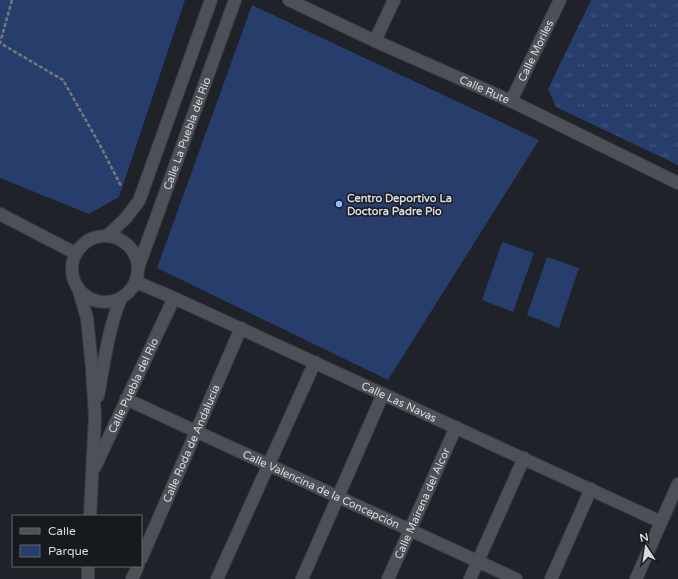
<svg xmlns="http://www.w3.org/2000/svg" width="678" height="579" font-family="'Varela Round',sans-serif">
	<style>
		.grass { fill: url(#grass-tufts) }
		.park { fill: #273d6b }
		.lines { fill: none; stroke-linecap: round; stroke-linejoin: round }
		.minor-casing { stroke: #3b3d42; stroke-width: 14 }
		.path { stroke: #76787d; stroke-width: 2.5; stroke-dasharray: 4 2; stroke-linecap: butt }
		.minor { stroke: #4d5157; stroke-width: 12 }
		.poi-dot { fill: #93b7fd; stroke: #16191e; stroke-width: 1.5 }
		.labels { text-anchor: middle; stroke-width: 3; stroke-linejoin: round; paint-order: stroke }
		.street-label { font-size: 11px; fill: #d8dadd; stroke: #16191e }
		.poi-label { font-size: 11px; font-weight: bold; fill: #d8dadd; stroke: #16191e; text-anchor: start }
	</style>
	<defs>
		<pattern id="grass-tufts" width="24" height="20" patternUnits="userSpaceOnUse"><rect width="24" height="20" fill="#273d6b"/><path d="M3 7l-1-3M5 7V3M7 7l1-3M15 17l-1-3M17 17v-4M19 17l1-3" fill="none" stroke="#465880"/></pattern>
	</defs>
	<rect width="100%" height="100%" fill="#1f2228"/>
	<path class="grass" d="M591,0h87v165l-122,-58 -8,-18z"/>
	<g class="park">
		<path d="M0,0h185l-66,197 -30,17 -89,-36z"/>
		<path d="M252,5l287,135 -151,240 -231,-112z"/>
		<path d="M502,242l32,11 -21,59 -31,-12z"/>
		<path d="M547,257l32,11 -20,60 -32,-13z"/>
	</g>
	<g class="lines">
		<defs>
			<g id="minor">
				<path id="s1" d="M289,0l86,41 136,60 167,82"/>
				<path d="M375,41l19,-41"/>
				<path id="s2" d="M511,101l49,-101"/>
				<path d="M0,214l75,39"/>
				<circle cx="105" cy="269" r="33"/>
				<path d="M107,236l18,-17 14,-18 72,-201"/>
				<path id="s3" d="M138,268l97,-268"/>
				<path id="s4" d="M136,282l38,16 487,224"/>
				<path d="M79,291l8,27 5,50 3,49 -5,99"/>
				<path d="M98,396c6,-32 10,-67 23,-98"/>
				<path id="s5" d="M126,399l390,180"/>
				<path id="s6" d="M95,467l79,-169"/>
				<path id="s7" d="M141,559l100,-231"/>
				<path d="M88,566v13"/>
				<path d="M132,579l6,-13"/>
				<path d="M217,579l98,-217"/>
				<path d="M302,579l81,-185"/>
				<path id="s8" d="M388,579l68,-152"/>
				<path d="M470,579l54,-121"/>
				<path d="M551,579l40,-90"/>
				<path d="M636,579l42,-95"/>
			</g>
		</defs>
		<use href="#minor" class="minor-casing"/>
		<path class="path" d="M12,0l-12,43 63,37 37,65 21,41"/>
		<use href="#minor" class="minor"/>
	</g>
	<circle class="poi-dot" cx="339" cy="204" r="4"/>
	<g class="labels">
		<g class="street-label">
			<text dy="4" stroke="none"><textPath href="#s2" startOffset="56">Calle Moriles</textPath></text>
			<text dy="4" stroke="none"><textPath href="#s1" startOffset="215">Calle Rute</textPath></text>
			<text dy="4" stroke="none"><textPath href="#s3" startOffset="143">Calle La Puebla del Rio</textPath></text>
			<text dy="4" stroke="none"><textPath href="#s6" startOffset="90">Calle Puebla del Río</textPath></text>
			<text dy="4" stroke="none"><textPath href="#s4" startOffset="289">Calle Las Navas</textPath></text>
			<text dy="4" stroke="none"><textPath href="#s7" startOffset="126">Calle Roda de Andalucía</textPath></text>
			<text dy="4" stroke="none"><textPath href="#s5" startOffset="215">Calle Valencina de la Concepción</textPath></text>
			<text dy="4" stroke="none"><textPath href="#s8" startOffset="83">Calle Mairena del Alcor</textPath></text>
		</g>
		<g class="poi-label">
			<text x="347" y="202">Centro Deportivo La<tspan x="347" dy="13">Doctora Padre Pío</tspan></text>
		</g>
	</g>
	<rect x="12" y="515" width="130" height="52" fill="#16191e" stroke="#64666a"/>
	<rect x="20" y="528" width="20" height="6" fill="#4d5157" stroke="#64666a"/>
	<text x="48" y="535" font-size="12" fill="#d8dadd">Calle</text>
	<rect x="20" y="545" width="20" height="12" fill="#273d6b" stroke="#64666a"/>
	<text x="48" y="555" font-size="12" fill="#d8dadd">Parque</text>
	<g transform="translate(646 547) rotate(348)" stroke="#16191e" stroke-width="3" paint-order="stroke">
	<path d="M0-3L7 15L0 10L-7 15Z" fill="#d8dadd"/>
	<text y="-6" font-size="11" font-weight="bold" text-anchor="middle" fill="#d8dadd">N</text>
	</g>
</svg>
